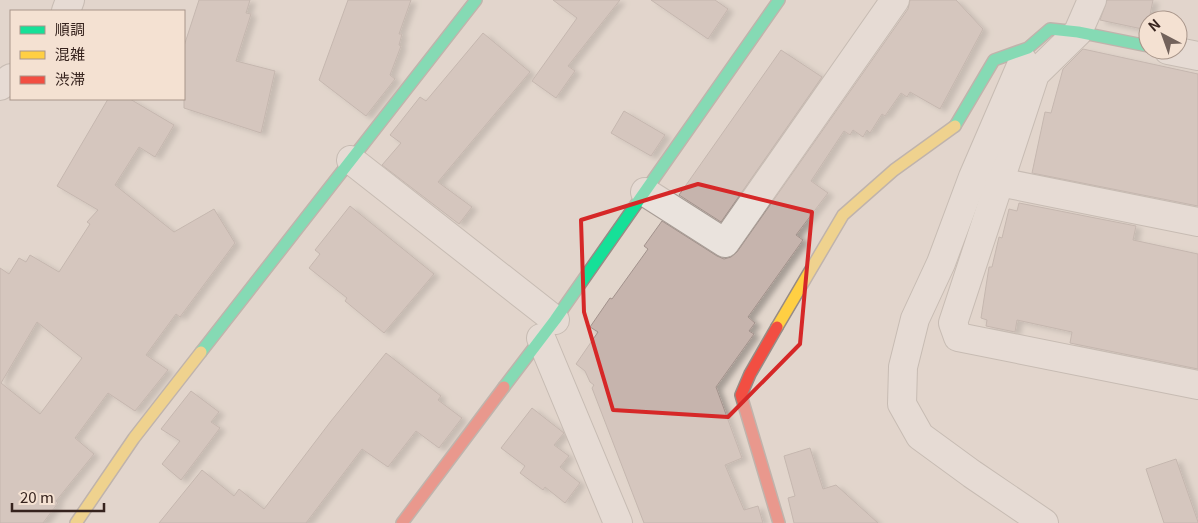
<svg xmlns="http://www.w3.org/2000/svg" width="1198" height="523" font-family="Georgia,'Noto Sans JP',serif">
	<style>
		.building { fill: #c6b4ad; stroke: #a2928c; fill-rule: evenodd; filter: url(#shadow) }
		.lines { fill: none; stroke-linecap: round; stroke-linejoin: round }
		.street-casing { stroke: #a79c95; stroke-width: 30 }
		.fast-casing { stroke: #978b85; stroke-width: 14 }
		.slow-casing { stroke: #978b85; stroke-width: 14 }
		.jam-casing { stroke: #978b85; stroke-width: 14 }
		.street { stroke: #eae3dd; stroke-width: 28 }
		.fast { stroke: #16e098; stroke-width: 11 }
		.slow { stroke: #ffcf43; stroke-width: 11 }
		.jam { stroke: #f24e42; stroke-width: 11 }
		.marked { fill: none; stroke: #d62828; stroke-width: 4; stroke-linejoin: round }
	</style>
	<defs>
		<filter id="shadow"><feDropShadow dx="5.5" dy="3" stdDeviation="2.5" flood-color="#0004"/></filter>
	</defs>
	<rect width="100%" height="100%" fill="#e2d6cc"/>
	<g class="building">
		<path d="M199,0h51l-4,13 5,1 -15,47 39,10 -14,62 -77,-25v-62z"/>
		<path d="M348,0h63l-12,34h3l-3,11 2,1 -11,29 5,4 -29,37 -47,-36z"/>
		<path d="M553,0h67l-52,66 7,5 -19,27 -24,-17 45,-63z"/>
		<path d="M651,0h64l13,9 -20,30z"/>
		<path d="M910,0h46l27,29 -43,80 -30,-17 -3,5 -6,-4 -16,23 -3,-2 -12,19 -3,-3 -4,7 -10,-7 -3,5 -6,-4 -33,50 17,12 -32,42 7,5 -55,77 7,6 -6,8 5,3 -38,53 26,71 -17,7 19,45 14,-4 5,17h-119l-52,-135 2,-3 -4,-3 -5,-11 -9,-7 22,-32 -8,-5 20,-29 2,1 36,-50 -4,-3 18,-25 55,35 7,3 7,-2 6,-5 171,-243z"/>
		<path d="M1107,0h46l-6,30 -47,-10z"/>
		<path d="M483,33l47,39 -92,110 34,25 -13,17 -77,-59 19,-22 -11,-8 30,-38 6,4z"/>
		<path d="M1083,49l115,25v132l-166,-33 13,-61 6,1 12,-44z"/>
		<path d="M781,50l41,27 -101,145 -42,-27z"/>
		<path d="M108,99h22l44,26 -19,32 -16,-10 -24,38 59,47 40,-23 21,34 -55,74 -4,-3 -30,41 22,15 -33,41 -27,-18 -33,45 19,16 -38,47 2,2 -15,20h-43v-255l9,6 10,-16 7,4 4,-7 29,17 31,-48 -3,-2 11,-12 -41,-24zM37,322l45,36 -42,56 -39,-31z"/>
		<path d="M624,111l41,24 -14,21 -40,-23z"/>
		<path d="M1019,203l117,23 -3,14 65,14v115l-128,-26 2,-11 -55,-12 -2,12 -29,-6 1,-6 -6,-2 8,-51h3l7,-30 3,1 7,-29 8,2z"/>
		<path d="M350,206l84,68 -50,59 -39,-32 2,-3 -38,-30 11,-14 -5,-4z"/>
		<path d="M386,353l55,43 -3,4 24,18 -23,30 -23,-17 -28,36 -26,-18 -56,74h-147l43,-53 32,26 5,-7 25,20 67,-88z"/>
		<path d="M191,391l28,21 -8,10 9,6 -39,52 -19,-16 18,-23 -19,-12z"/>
		<path d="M532,408l32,25 -10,12 15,11 -9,11 20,16 -15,20 -20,-16 -2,3 -23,-17 5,-7 -24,-18z"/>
		<path d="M810,448l13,41 13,-4 42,38h-84l-6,-25 7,-2 -11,-40z"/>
		<path d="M1176,459l22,63v1h-34l-18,-54z"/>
	</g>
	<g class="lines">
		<defs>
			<g id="street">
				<path d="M1092,0l-14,32 -43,42 -82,249 5,14 240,48"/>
				<path d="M66,11l4,-11"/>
				<path d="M1168,50l30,6"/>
				<path d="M1023,61l-50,116 -32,86 -26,56 -12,48 -1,37 18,32 52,38 72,49"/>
				<path d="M0,86l11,-8"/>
				<path d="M351,160l204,160"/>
				<path d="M999,182l199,40"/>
				<path d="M645,192l80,51 170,-243"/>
				<path d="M541,338l77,185"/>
			</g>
			<g id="fast">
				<path d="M955,126l39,-66 34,-12 22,-19 28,3 70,14"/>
				<path d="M201,352l275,-352"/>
				<path d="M504,387l51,-67 224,-320"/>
			</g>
			<g id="slow">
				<path d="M777,327l66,-112 51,-45 61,-44"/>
				<path d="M76,523l58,-85 67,-86"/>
			</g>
			<g id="jam">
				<path d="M777,327l-27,47 -9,21 38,128"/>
				<path d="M402,523l102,-136"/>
			</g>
		</defs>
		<use href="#street" class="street-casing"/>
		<use href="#fast" class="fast-casing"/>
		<use href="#slow" class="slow-casing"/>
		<use href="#jam" class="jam-casing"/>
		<use href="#street" class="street"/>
		<use href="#fast" class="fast"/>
		<use href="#slow" class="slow"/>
		<use href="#jam" class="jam"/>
	</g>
	<path d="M0 0H1198V523H0ZM698,184l114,28 -12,132 -72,73 -115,-7 -29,-98 -3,-92z" fill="#e2d6cc" fill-opacity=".55" fill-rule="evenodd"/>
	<path class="marked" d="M698,184l114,28 -12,132 -72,73 -115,-7 -29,-98 -3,-92z"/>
	<rect x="10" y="10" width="175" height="90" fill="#f4e1d2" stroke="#a8958a"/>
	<rect x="20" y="26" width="25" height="8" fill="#16e098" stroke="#a8958a"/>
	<text x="55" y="35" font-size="15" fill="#36231e">順調</text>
	<rect x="20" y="51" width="25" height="8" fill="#ffcf43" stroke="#a8958a"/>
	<text x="55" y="60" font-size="15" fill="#36231e">混雑</text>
	<rect x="20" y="76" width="25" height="8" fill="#f24e42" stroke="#a8958a"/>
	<text x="55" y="85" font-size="15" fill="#36231e">渋滞</text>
	<g transform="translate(1163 35) rotate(319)"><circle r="24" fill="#f4e1d2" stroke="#a8958a"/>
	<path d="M0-4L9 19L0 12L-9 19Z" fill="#72625b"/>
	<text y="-8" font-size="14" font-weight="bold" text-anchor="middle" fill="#36231e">N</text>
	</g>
	<path d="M12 503v8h92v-8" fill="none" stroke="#36231e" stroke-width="2.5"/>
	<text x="20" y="503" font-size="15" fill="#36231e" stroke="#f4e1d2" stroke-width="4" paint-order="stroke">20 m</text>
</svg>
